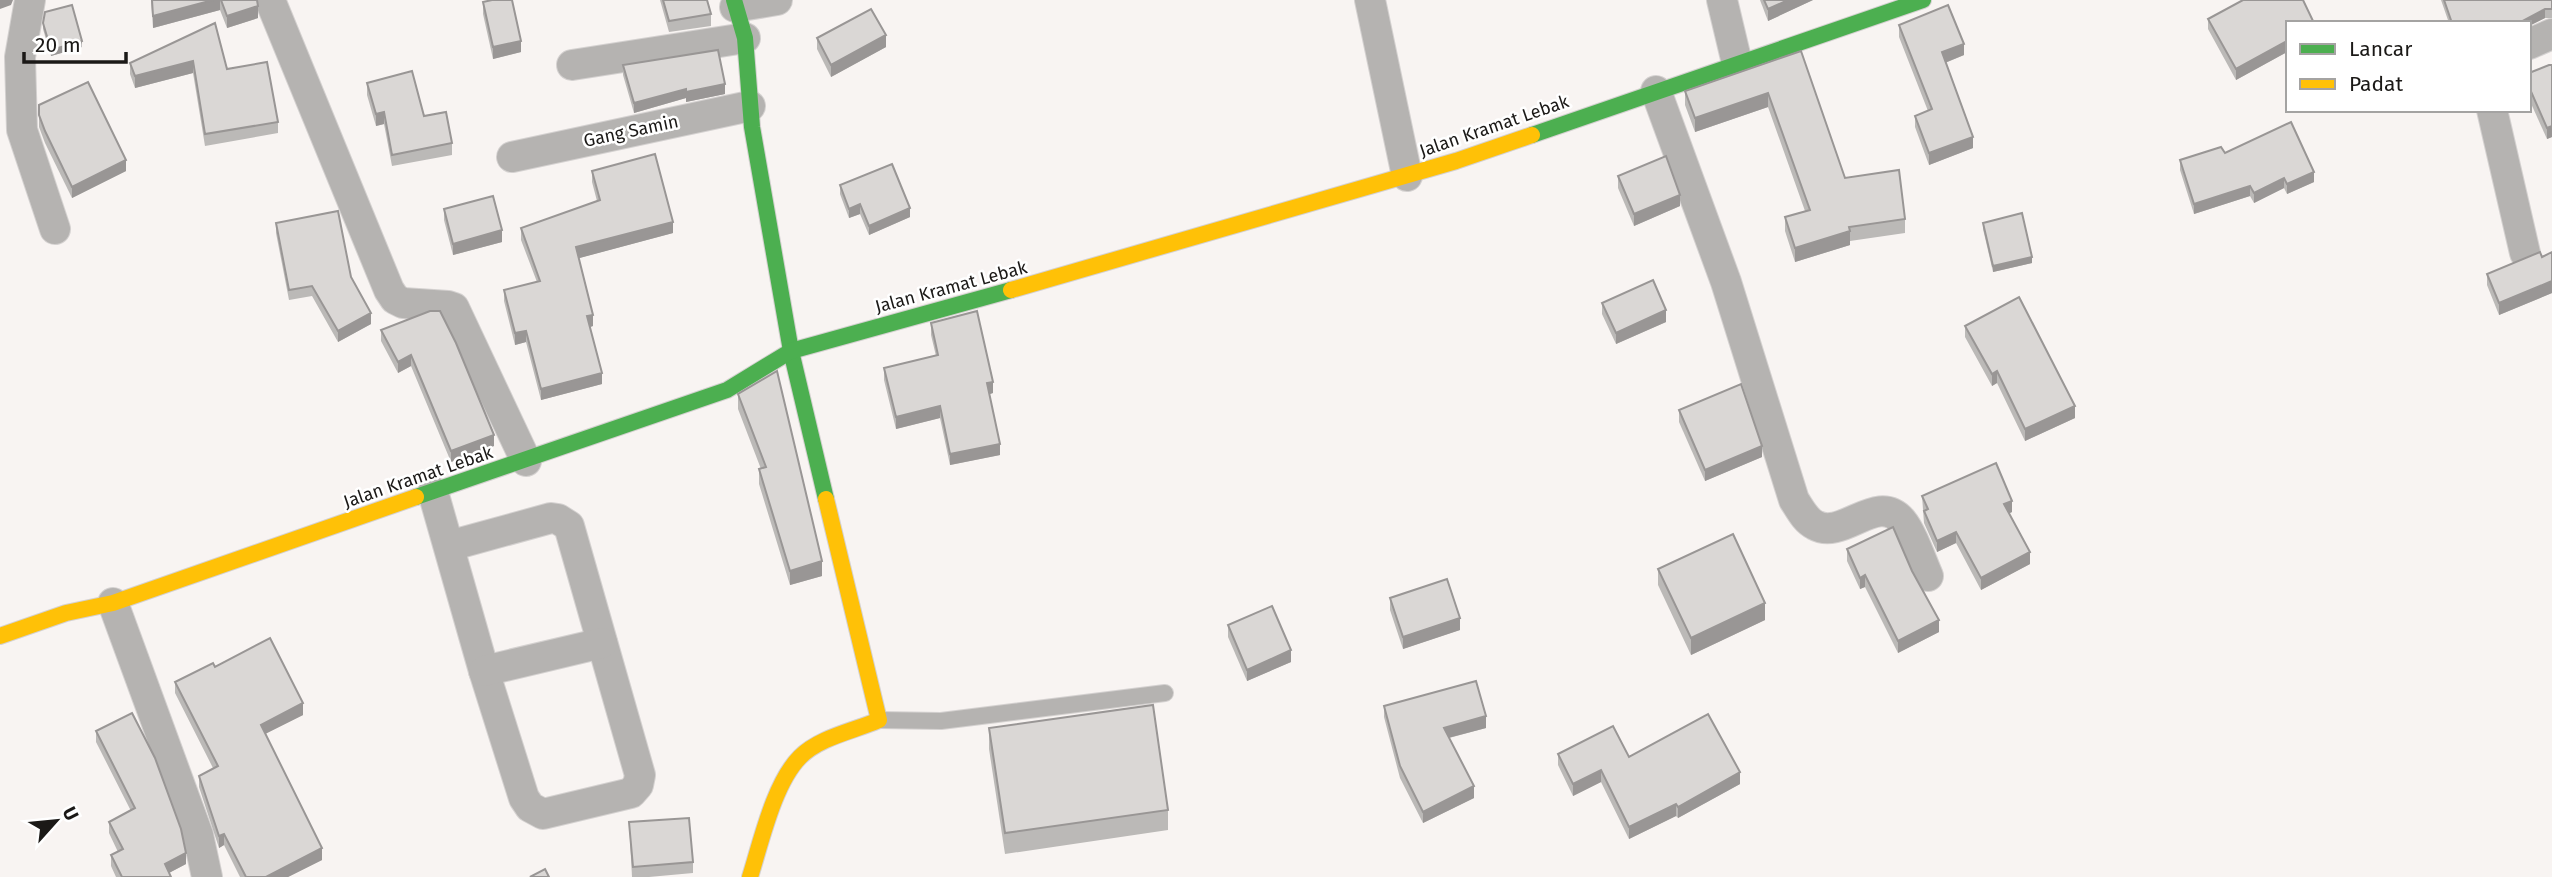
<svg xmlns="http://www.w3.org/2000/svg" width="2552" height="877" font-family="'Fira Sans',sans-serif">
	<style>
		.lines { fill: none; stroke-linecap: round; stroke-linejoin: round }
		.lane-casing { stroke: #d4d1d0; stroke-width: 18 }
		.street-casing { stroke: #d4d1d0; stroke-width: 32 }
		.fast-casing { stroke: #d4d1d0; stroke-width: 18 }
		.slow-casing { stroke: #d4d1d0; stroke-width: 18 }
		.lane { stroke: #b5b3b1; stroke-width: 16 }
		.street { stroke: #b5b3b1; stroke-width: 30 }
		.fast { stroke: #4caf50; stroke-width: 16 }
		.slow { stroke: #ffc107; stroke-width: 16 }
		.wall { fill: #bbb9b7 }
		.shaded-wall { fill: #999695 }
		.building { fill: #dad7d5; stroke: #999695; stroke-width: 2 }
		.labels { text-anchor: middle; stroke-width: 5; stroke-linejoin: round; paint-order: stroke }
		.street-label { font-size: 18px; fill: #1b1917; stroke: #fff }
	</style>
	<rect width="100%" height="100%" fill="#f8f4f2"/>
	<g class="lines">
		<defs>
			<path id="lane" d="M879,720l62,1 224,-28"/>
			<g id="street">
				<path d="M30,0l-10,57 2,73 33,99"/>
				<path d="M270,0l119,290 6,9 8,4 45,3 6,2 72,153"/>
				<path d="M1370,0l37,176"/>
				<path d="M1722,0l15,63"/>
				<path d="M735,7l42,-7"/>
				<path d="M2529,44l23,-10"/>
				<path d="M572,65l173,-27"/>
				<path d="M1656,91l70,191 68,218c6,9 11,20 21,25 28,16 62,-34 87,-4 10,12 19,39 26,55"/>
				<path d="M2492,110l33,143"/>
				<path d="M512,157l238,-51"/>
				<path d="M433,492l51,179 40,127 6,9 13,7 88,-21 7,-8 2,-10 -71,-249 -11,-7 -7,-1 -102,28"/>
				<path d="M113,603l85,232 9,42"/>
				<path d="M484,671l118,-28"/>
			</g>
			<g id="fast">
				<path d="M734,0l11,38 7,89 39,224 35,148"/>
				<path d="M1532,135l391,-135"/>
				<path d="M416,497l311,-107 64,-39 220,-61"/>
			</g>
			<g id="slow">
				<path d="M1011,290l445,-129 76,-26"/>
				<path d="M0,636l66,-23 47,-10 303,-106"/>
				<path d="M750,877c11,-35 24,-94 50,-120 20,-20 54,-26 79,-37l-53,-221"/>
			</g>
		</defs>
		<use href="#lane" class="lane-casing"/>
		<use href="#street" class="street-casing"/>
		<use href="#fast" class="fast-casing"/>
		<use href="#slow" class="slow-casing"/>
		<use href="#lane" class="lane"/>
		<use href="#street" class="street"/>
		<use href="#fast" class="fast"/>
		<use href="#slow" class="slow"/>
	</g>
	<g class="wall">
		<path d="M151,0h106l1,18 -31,10 -7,-18 -67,18z"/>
		<path d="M660,0h47l4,14v12l-42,6z"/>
		<path d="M1760,0h53l-45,21z"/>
		<path d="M2441,0h111v18h-7l-16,8v-3h-80z"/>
		<path d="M483,2l38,50 -28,7 -10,-45z"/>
		<path d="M2208,19l80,4v31l-1,-2 -51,28 -28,-51z"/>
		<path d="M43,23l39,24 -31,9 -8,-27z"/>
		<path d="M215,23l12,46 51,53v11l-73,13 -12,-73 -58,15 -5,-14v-11z"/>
		<path d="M1899,25l65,30 -19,8 28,85 -44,17 -14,-38v-11l13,-5 -29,-74z"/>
		<path d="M817,38l69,9 -55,30 -14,-28z"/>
		<path d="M1801,51l44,127 60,41v14l-55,8v4l-55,17 -10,-31v-14l20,-6 -37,-104 -73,25 -10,-27v-14z"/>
		<path d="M623,65l102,29 -39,8v-4l-52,15 -11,-38z"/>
		<path d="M2552,65v72l-5,2 -18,-40v-26z"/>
		<path d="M367,83l57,33 28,27v12l-60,11 -8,-42 -8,2 -9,-31z"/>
		<path d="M39,105l87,66 -54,27 -27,-55 -6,-16z"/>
		<path d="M2225,153l89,29 -27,12 -3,-6 -30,15 -4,-7 -56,18 -14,-44v-10z"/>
		<path d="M592,171l81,62 -94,25 14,68 -3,1 12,57 -61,16 -15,-58 -11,3 -11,-44v-11l33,-8 -16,-42v-12l76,-27 -5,-19z"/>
		<path d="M1618,176l62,30 -46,20 -16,-38z"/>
		<path d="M840,185l70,32 -41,18 -9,-21 -11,4 -9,-24z"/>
		<path d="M444,209l58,33 -49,13 -9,-35z"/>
		<path d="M276,223l75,54 20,47 -33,18 -26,-46 -23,4 -13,-67z"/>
		<path d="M1983,223l49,40 -39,9 -10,-43z"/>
		<path d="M2552,252v41l-53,22 -12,-30v-11l55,-17z"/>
		<path d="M1602,303l64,19 -50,22 -14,-30z"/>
		<path d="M430,311l64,135 -43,16 -40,-96 -13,7 -17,-32v-11z"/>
		<path d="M931,323l62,70 -4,1 11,61 -50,10 -10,-47 -44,11 -12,-49v-12l52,-12 -5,-21z"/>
		<path d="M1965,326l110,92 -50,23 -28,-58 -5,3 -27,-49z"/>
		<path d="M738,394l84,182 -32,9 -31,-101v-15h2l-23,-60z"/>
		<path d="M1679,410l83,47 -57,24 -26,-59z"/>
		<path d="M1922,496l90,16 -3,1 21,51 -49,26 -25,-47 -19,9 -13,-29z"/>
		<path d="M1847,549l92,83 -41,21 -33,-66 -5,2 -13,-28z"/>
		<path d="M1658,569l107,51 -74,35 -33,-70z"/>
		<path d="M1390,598l70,32 -57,19 -13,-39z"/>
		<path d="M1228,625l63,37 -44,19 -19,-44z"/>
		<path d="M215,667l88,48 -38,19 57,126 -34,17h-48l-16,-32 -5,3 -20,-61v-11l14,-8 -38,-75v-11z"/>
		<path d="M1384,706l102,22 -37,10 25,60 -51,25 -23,-45 -16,-61z"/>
		<path d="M989,728l179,82v20l-163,24 -16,-105z"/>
		<path d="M96,731l90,133 -17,9 2,4h-55l-5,-11v-11l7,-3 -9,-19v-11l22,-11 -35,-69z"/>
		<path d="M1558,754l71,3 111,27 -62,34 -2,-2 -47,23 -28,-57 -28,14 -15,-31z"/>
		<path d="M629,822l64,40v11l-44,4h-17z"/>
	</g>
	<g class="shaded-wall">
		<path d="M0,0h13l-2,5 -11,4z"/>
		<path d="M213,0h7v10l-67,18v-12z"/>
		<path d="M1788,0h25l-45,21v-12z"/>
		<path d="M258,6v12l-31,10v-12z"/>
		<path d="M2545,9v9l-16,8v-3h-10z"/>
		<path d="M886,35v12l-55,30v-12z"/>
		<path d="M82,41v6l-31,9v-6z"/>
		<path d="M521,41v11l-28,7v-12z"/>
		<path d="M2287,41v11l-51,28v-11z"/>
		<path d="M1964,44v11l-22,9v-12z"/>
		<path d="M193,61v12l-58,15v-12z"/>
		<path d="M725,84v10l-39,8v-10z"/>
		<path d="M686,89v9l-52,15v-10z"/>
		<path d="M1768,93v14l-73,25v-14z"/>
		<path d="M384,112v12l-8,2v-12z"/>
		<path d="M2552,126v11l-5,2v-11z"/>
		<path d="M1973,137v11l-44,17v-12z"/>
		<path d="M126,160v11l-54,27v-11z"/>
		<path d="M2314,172v10l-27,12v-10z"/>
		<path d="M2284,178v10l-30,15v-10z"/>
		<path d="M2250,186v10l-56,18v-10z"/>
		<path d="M1680,195v11l-46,20v-12z"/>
		<path d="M860,204v10l-11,4v-9z"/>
		<path d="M910,208v9l-41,18v-9z"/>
		<path d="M673,222v11l-97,26v-12z"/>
		<path d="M502,230v12l-49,13v-11z"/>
		<path d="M1850,231v14l-55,17v-14z"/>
		<path d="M2032,257v6l-39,9v-6z"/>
		<path d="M2552,281v12l-53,22v-12z"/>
		<path d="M1666,310v12l-50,22v-11z"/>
		<path d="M371,313v11l-33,18v-11z"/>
		<path d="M593,315v11l-6,2v-12z"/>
		<path d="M526,331v11l-11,3v-12z"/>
		<path d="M411,355v11l-13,7v-11z"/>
		<path d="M1997,371v12l-5,3v-12z"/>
		<path d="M602,373v11l-61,16v-11z"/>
		<path d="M993,382v11l-6,2v-12z"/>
		<path d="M940,406v12l-44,11v-12z"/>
		<path d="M2075,406v12l-50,23v-12z"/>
		<path d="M494,435v11l-43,16v-11z"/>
		<path d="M1000,444v11l-50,10v-11z"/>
		<path d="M1762,446v11l-57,24v-11z"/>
		<path d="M2012,501v11l-8,4v-12z"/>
		<path d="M1956,532v11l-19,9v-11z"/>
		<path d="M2030,552v12l-49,26v-12z"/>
		<path d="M822,561v15l-32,9v-14z"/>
		<path d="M1865,575v12l-5,2v-11z"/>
		<path d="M1765,603v17l-74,35v-17z"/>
		<path d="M1460,618v12l-57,19v-12z"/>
		<path d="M1939,620v12l-41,21v-12z"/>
		<path d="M1291,650v12l-44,19v-11z"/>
		<path d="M303,703v12l-42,21v-11z"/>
		<path d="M1486,716v12l-42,11v-11z"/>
		<path d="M1601,770v12l-28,14v-12z"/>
		<path d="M1740,772v12l-62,34v-11z"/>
		<path d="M1474,786v12l-51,25v-11z"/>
		<path d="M1676,804v12l-47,23v-12z"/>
		<path d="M224,834v11l-5,3v-12z"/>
		<path d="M322,848v12l-34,17h-22z"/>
		<path d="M186,853v11l-21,11v-11z"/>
	</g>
	<g class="building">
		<path d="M152,0h61l-60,16z"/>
		<path d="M221,0h36l1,6 -31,10z"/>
		<path d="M492,0h20l9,41 -28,6 -10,-45z"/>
		<path d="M663,0h44l4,14 -42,7z"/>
		<path d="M1764,0h24l-20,9z"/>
		<path d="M2243,0h60l11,23h-26v21l-1,-3 -51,28 -28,-50z"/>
		<path d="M2444,0h108v9h-7l-26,14h-67z"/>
		<path d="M72,5l10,36 -31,9 -8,-27 2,-11z"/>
		<path d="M1948,5l16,39 -22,8 31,85 -44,16 -14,-37 17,-7 -33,-84z"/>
		<path d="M871,9l15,26 -55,30 -14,-27z"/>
		<path d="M215,23l12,46 40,-7 11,60 -73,12 -12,-73 -58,15 -5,-13z"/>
		<path d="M718,50l7,34 -39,8v-3l-52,14 -11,-38z"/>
		<path d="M1801,51l44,127 54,-8 6,49 -56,8 1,4 -55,17 -10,-31 25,-7 -42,-117 -73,25 -10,-27z"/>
		<path d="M2549,65h3v61l-5,2 -18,-41v-14z"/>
		<path d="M412,71l12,45 22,-4 6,31 -60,12 -8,-43 -8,2 -9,-31z"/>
		<path d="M88,82l38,78 -54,27 -27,-56 -6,-16v-10z"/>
		<path d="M2291,122l23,50 -27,12 -3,-6 -30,15 -4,-7 -56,18 -14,-44 41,-13 4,6z"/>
		<path d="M655,154l18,68 -97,25 17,68 -6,1 15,57 -61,16 -15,-58 -11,2 -11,-43 36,-9 -19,-53 79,-28 -8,-29z"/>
		<path d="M1666,156l14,39 -46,19 -16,-38z"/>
		<path d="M892,164l18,44 -41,18 -9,-22 -11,5 -9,-24z"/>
		<path d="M493,196l9,34 -49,14 -9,-35z"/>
		<path d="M338,211l13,66 20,36 -33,18 -26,-45 -23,4 -13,-67z"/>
		<path d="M2022,213l10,44 -39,9 -10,-43z"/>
		<path d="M2540,252l2,5 10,-5v29l-53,22 -12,-29z"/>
		<path d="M1653,280l13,30 -50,23 -14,-30z"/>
		<path d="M2019,297l56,109 -50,23 -28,-58 -5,3 -27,-48z"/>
		<path d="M430,311h10l16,32 38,92 -43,16 -40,-96 -13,7 -17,-32z"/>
		<path d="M977,311l16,71 -6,1 13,61 -50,10 -10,-48 -44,11 -12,-49 54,-13 -7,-32z"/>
		<path d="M777,371l45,190 -32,10 -31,-102 7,-2 -28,-73z"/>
		<path d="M1741,384l21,62 -57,24 -26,-60z"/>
		<path d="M1996,463l16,38 -8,3 26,48 -49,26 -25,-46 -19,9 -13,-30 4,-2 -6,-13z"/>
		<path d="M1893,527l19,44 27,49 -41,21 -33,-66 -5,3 -13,-29z"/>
		<path d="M1733,534l32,69 -74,35 -33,-69z"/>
		<path d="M1447,579l13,39 -57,19 -13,-39z"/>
		<path d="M1272,606l19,44 -44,20 -19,-45z"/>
		<path d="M270,638l33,65 -42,22 61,123 -56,29h-20l-22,-43 -5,2 -20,-60 19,-10 -43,-84 38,-19 2,4z"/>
		<path d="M1476,681l10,35 -42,12 30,58 -51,26 -23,-46 -16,-60z"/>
		<path d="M1153,705l15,105 -163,23 -16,-105z"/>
		<path d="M132,713l23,45 26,71 5,24 -21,11 6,13h-49l-11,-22 12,-6 -14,-27 26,-14 -39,-77z"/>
		<path d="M1708,714l32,58 -62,35 -2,-3 -47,23 -28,-57 -28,14 -15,-30 55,-28 16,31z"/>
		<path d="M689,818l4,44 -60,5 -4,-45z"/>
		<path d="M545,869l4,8h-19z"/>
	</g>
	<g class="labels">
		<g class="street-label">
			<text transform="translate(1494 126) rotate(-19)" y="6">Jalan Kramat Lebak</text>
			<text transform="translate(631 131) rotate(-12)" y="6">Gang Samin</text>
			<text transform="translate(951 287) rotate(-15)" y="6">Jalan Kramat Lebak</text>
			<text transform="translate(418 477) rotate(-19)" y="6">Jalan Kramat Lebak</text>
		</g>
	</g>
	<rect x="2286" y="21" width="245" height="91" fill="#ffffff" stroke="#a4a3a2" stroke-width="2"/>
	<rect x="2300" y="44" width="35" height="10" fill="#4caf50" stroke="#a4a3a2" stroke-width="2"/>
	<text x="2349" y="56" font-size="21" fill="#1b1917">Lancar</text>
	<rect x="2300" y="79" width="35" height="10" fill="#ffc107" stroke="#a4a3a2" stroke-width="2"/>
	<text x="2349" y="91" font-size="21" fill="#1b1917">Padat</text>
	<g transform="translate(56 821) rotate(63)" stroke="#ffffff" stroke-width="5" paint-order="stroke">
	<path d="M0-5L12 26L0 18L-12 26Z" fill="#1b1917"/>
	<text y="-10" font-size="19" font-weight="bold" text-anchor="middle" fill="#1b1917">U</text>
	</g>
	<path d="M24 52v10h102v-10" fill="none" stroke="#1b1917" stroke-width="3.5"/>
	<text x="35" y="52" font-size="21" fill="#1b1917" stroke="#ffffff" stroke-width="5" paint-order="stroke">20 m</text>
</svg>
